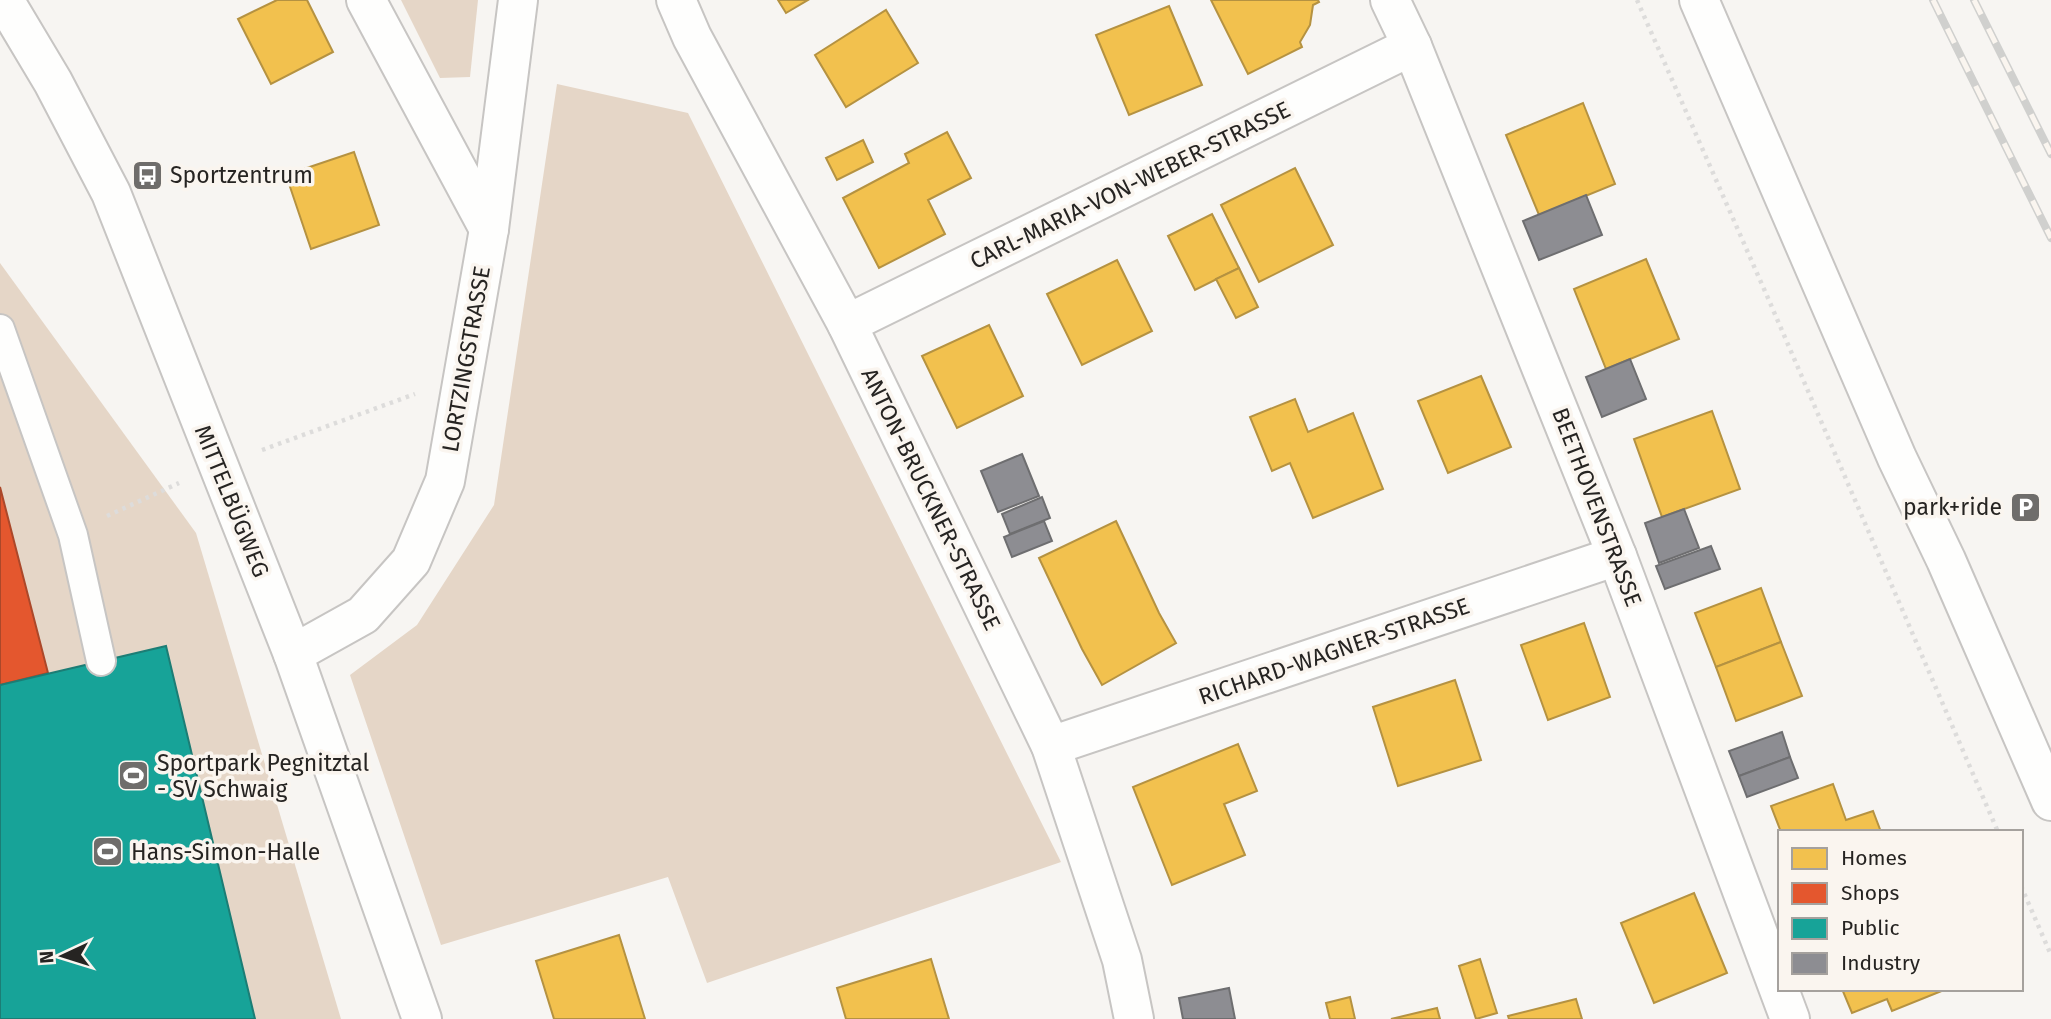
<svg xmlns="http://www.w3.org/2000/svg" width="2051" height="1019" font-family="'Fira Sans',sans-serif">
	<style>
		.green { fill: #e5d6c7 }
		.homes { fill: #f2c14e; stroke: #b59241; stroke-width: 2 }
		.shops { fill: #e4572e; stroke: #ab482a; stroke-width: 2 }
		.public { fill: #17a398; stroke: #1c7d75; stroke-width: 2 }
		.industry { fill: #8d8d92; stroke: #6e6e70; stroke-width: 2 }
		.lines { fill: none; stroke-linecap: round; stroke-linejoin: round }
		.service-casing { stroke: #c7c5c3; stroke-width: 32 }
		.minor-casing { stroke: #c7c5c3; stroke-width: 42 }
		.secondary-casing { stroke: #c7c5c3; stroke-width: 42 }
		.path { stroke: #dddcdb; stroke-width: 4.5; stroke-dasharray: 3.5 5; stroke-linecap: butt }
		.service { stroke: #fefefd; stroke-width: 28 }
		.minor { stroke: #fefefd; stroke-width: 38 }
		.secondary { stroke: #fefefd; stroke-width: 38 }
		.rail-casing { stroke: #d0d0ce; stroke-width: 8 }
		.rail { stroke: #faf5ef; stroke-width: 5; stroke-dasharray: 16; stroke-linecap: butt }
		.labels { text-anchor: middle; stroke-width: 7; stroke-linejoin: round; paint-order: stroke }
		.poi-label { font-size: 23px; fill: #262422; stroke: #faf5ef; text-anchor: start }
		.street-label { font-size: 23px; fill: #262422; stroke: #faf5ef }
	</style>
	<rect width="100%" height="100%" fill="#f7f5f2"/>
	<g class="green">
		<path d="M401,0h77l-8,77 -30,1z"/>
		<path d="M557,84l131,29 373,749 -354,121 -39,-106 -227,68 -91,-270 67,-50 77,-120z"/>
		<path d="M0,263l196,270 145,486h-341z"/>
	</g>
	<g class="homes">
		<path d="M277,0h30l26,52 -62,32 -33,-65z"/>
		<path d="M778,0h30l-22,13z"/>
		<path d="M1211,0h107l1,2 -6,3 -3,20 -10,17 2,5 -54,27z"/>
		<path d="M1169,6l33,79 -73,30 -33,-80z"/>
		<path d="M886,10l32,53 -72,44 -31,-52z"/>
		<path d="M1583,103l32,81 -76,31 -33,-80z"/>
		<path d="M947,132l24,46 -43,22 17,34 -66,34 -36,-70 66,-35 -4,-9z"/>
		<path d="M863,140l10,22 -36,18 -11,-22z"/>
		<path d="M354,152l25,73 -68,24 -25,-74z"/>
		<path d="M1295,168l38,77 -74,37 -38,-77z"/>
		<path d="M1212,214l27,54 -44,22 -27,-54z"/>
		<path d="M1646,259l33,80 -73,30 -32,-80z"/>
		<path d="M1117,260l35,71 -70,34 -35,-71z"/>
		<path d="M1239,268l19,39 -22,11 -20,-39z"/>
		<path d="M989,325l34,71 -66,32 -35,-72z"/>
		<path d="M1481,376l30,71 -63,26 -30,-72z"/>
		<path d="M1295,399l13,33 45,-19 30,76 -70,29 -23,-55 -18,8 -22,-54z"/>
		<path d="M1712,411l28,78 -78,28 -28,-78z"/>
		<path d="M1116,521l43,92 17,30 -74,42 -20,-36 -43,-91z"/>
		<path d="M1761,588l20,54 -65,25 -21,-54z"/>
		<path d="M1584,623l26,74 -62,23 -27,-75z"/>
		<path d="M1781,642l21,54 -66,25 -20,-54z"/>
		<path d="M1455,680l26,80 -83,26 -25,-79z"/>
		<path d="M1238,744l19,47 -33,13 21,51 -73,30 -39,-98z"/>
		<path d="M1833,784l13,36 27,-9 8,21h-100l-10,-26z"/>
		<path d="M1694,893l33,80 -73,30 -33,-80z"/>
		<path d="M619,935l26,84h-91l-18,-58z"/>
		<path d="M931,959l18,60h-103l-9,-31z"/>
		<path d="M1480,959l17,54 -21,6 -17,-53z"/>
		<path d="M1842,989h102v1l-52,21 -5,-12 -35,14z"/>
		<path d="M1350,997l5,22h-25l-4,-16z"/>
		<path d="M1576,999l6,20h-73l-1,-3z"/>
		<path d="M1437,1008l3,11h-49z"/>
	</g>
	<path class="shops" d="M0,487l48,186 -48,12z"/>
	<path class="public" d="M166,646l89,373h-255v-334z"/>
	<g class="industry">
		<path d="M1586,195l16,40 -63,25 -16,-39z"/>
		<path d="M1630,359l16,40 -44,18 -16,-40z"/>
		<path d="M1022,454l17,42 -41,16 -17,-41z"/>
		<path d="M1042,497l8,21 -40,16 -8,-20z"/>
		<path d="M1684,509l15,39 -40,15 -14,-40z"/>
		<path d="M1044,521l8,20 -40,16 -8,-20z"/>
		<path d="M1711,546l9,23 -55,20 -9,-23z"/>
		<path d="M1782,732l8,25 -51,19 -10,-25z"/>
		<path d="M1790,757l8,21 -51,19 -8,-21z"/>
		<path d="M1229,988l6,31h-52l-4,-21z"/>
	</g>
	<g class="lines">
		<defs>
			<path id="service" d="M0,329l73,206 28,126"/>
			<g id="minor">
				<path d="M4,0l49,82 58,111 182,461 129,365"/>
				<path d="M366,0l123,229"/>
				<path d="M676,0l16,37 155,287 204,422 71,214 12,59"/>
				<path d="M1390,0l22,46 205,510 173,463"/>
				<path d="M847,324l565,-278"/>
				<path d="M293,654l70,-39 48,-54 34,-80 44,-252 29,-229"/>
				<path d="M1051,746l566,-190"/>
			</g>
			<path id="secondary" d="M1699,0l198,458 49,102 105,241"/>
		</defs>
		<use href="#service" class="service-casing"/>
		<use href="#minor" class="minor-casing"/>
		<use href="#secondary" class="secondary-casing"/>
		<g class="path">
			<path d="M1637,0l134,305 227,527"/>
			<path d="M262,450l153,-56"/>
			<path d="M107,516l72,-33"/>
			<path d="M2021,886l30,69"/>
		</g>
		<use href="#service" class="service"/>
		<use href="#minor" class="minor"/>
		<use href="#secondary" class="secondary"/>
		<defs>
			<g id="rail">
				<path d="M1933,0l118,238"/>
				<path d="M1974,0l77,154"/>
			</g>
		</defs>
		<use href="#rail" class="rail-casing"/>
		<use href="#rail" class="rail"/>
	</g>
	<defs>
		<symbol id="bus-square" viewBox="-11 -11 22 22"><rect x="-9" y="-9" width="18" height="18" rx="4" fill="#6f6d6b" stroke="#faf5ef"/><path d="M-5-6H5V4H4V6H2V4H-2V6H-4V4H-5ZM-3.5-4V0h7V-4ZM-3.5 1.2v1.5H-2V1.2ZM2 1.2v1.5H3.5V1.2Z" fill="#fff"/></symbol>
		<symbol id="parking-square" viewBox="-11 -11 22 22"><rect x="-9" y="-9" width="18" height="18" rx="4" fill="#6f6d6b" stroke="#faf5ef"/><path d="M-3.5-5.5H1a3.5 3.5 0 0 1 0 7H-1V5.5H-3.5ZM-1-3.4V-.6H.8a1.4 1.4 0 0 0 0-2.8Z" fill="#fff"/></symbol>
		<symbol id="stadium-square" viewBox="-11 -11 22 22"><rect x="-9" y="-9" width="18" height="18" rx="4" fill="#6f6d6b" stroke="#faf5ef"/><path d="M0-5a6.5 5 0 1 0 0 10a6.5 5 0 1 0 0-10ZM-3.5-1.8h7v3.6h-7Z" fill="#fff"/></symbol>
	</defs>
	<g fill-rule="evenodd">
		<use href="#bus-square" x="130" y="158" width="35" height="35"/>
		<use href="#parking-square" x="2008" y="490" width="35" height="35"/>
		<use href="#stadium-square" x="116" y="758" width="35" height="35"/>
		<use href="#stadium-square" x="90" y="834" width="35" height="35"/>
	</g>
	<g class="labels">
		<g class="poi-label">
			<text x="170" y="183">Sportzentrum</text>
			<text x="2002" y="515" text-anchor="end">park+ride</text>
			<text x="157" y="771">Sportpark Pegnitztal<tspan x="157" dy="26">- SV Schwaig</tspan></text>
			<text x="131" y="860">Hans-Simon-Halle</text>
		</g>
		<g class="street-label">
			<text transform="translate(1130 185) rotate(-26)" y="8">CARL-MARIA-VON-WEBER-STRASSE</text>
			<text transform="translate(466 359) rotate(-80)" y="8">LORTZINGSTRASSE</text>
			<text transform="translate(931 499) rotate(64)" y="8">ANTON-BRUCKNER-STRASSE</text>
			<text transform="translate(232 501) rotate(68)" y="8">MITTELBÜGWEG</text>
			<text transform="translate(1597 507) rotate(69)" y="8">BEETHOVENSTRASSE</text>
			<text transform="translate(1334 651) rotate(-19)" y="8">RICHARD-WAGNER-STRASSE</text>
		</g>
	</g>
	<rect x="1778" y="830" width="245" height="161" fill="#faf5ef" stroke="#a5a19d" stroke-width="2"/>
	<rect x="1792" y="848" width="35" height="21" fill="#f2c14e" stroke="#a5a19d" stroke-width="2"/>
	<text x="1841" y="865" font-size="21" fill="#262422">Homes</text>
	<rect x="1792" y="883" width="35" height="21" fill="#e4572e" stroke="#a5a19d" stroke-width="2"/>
	<text x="1841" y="900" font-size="21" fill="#262422">Shops</text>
	<rect x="1792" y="918" width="35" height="21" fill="#17a398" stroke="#a5a19d" stroke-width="2"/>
	<text x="1841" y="935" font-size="21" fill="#262422">Public</text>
	<rect x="1792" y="953" width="35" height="21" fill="#8d8d92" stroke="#a5a19d" stroke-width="2"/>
	<text x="1841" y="970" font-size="21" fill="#262422">Industry</text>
	<g transform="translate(63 956) rotate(266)" stroke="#faf5ef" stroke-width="5" paint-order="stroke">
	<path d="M0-5L12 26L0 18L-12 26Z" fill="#262422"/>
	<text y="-10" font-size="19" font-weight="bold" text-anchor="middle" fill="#262422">N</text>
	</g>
</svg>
